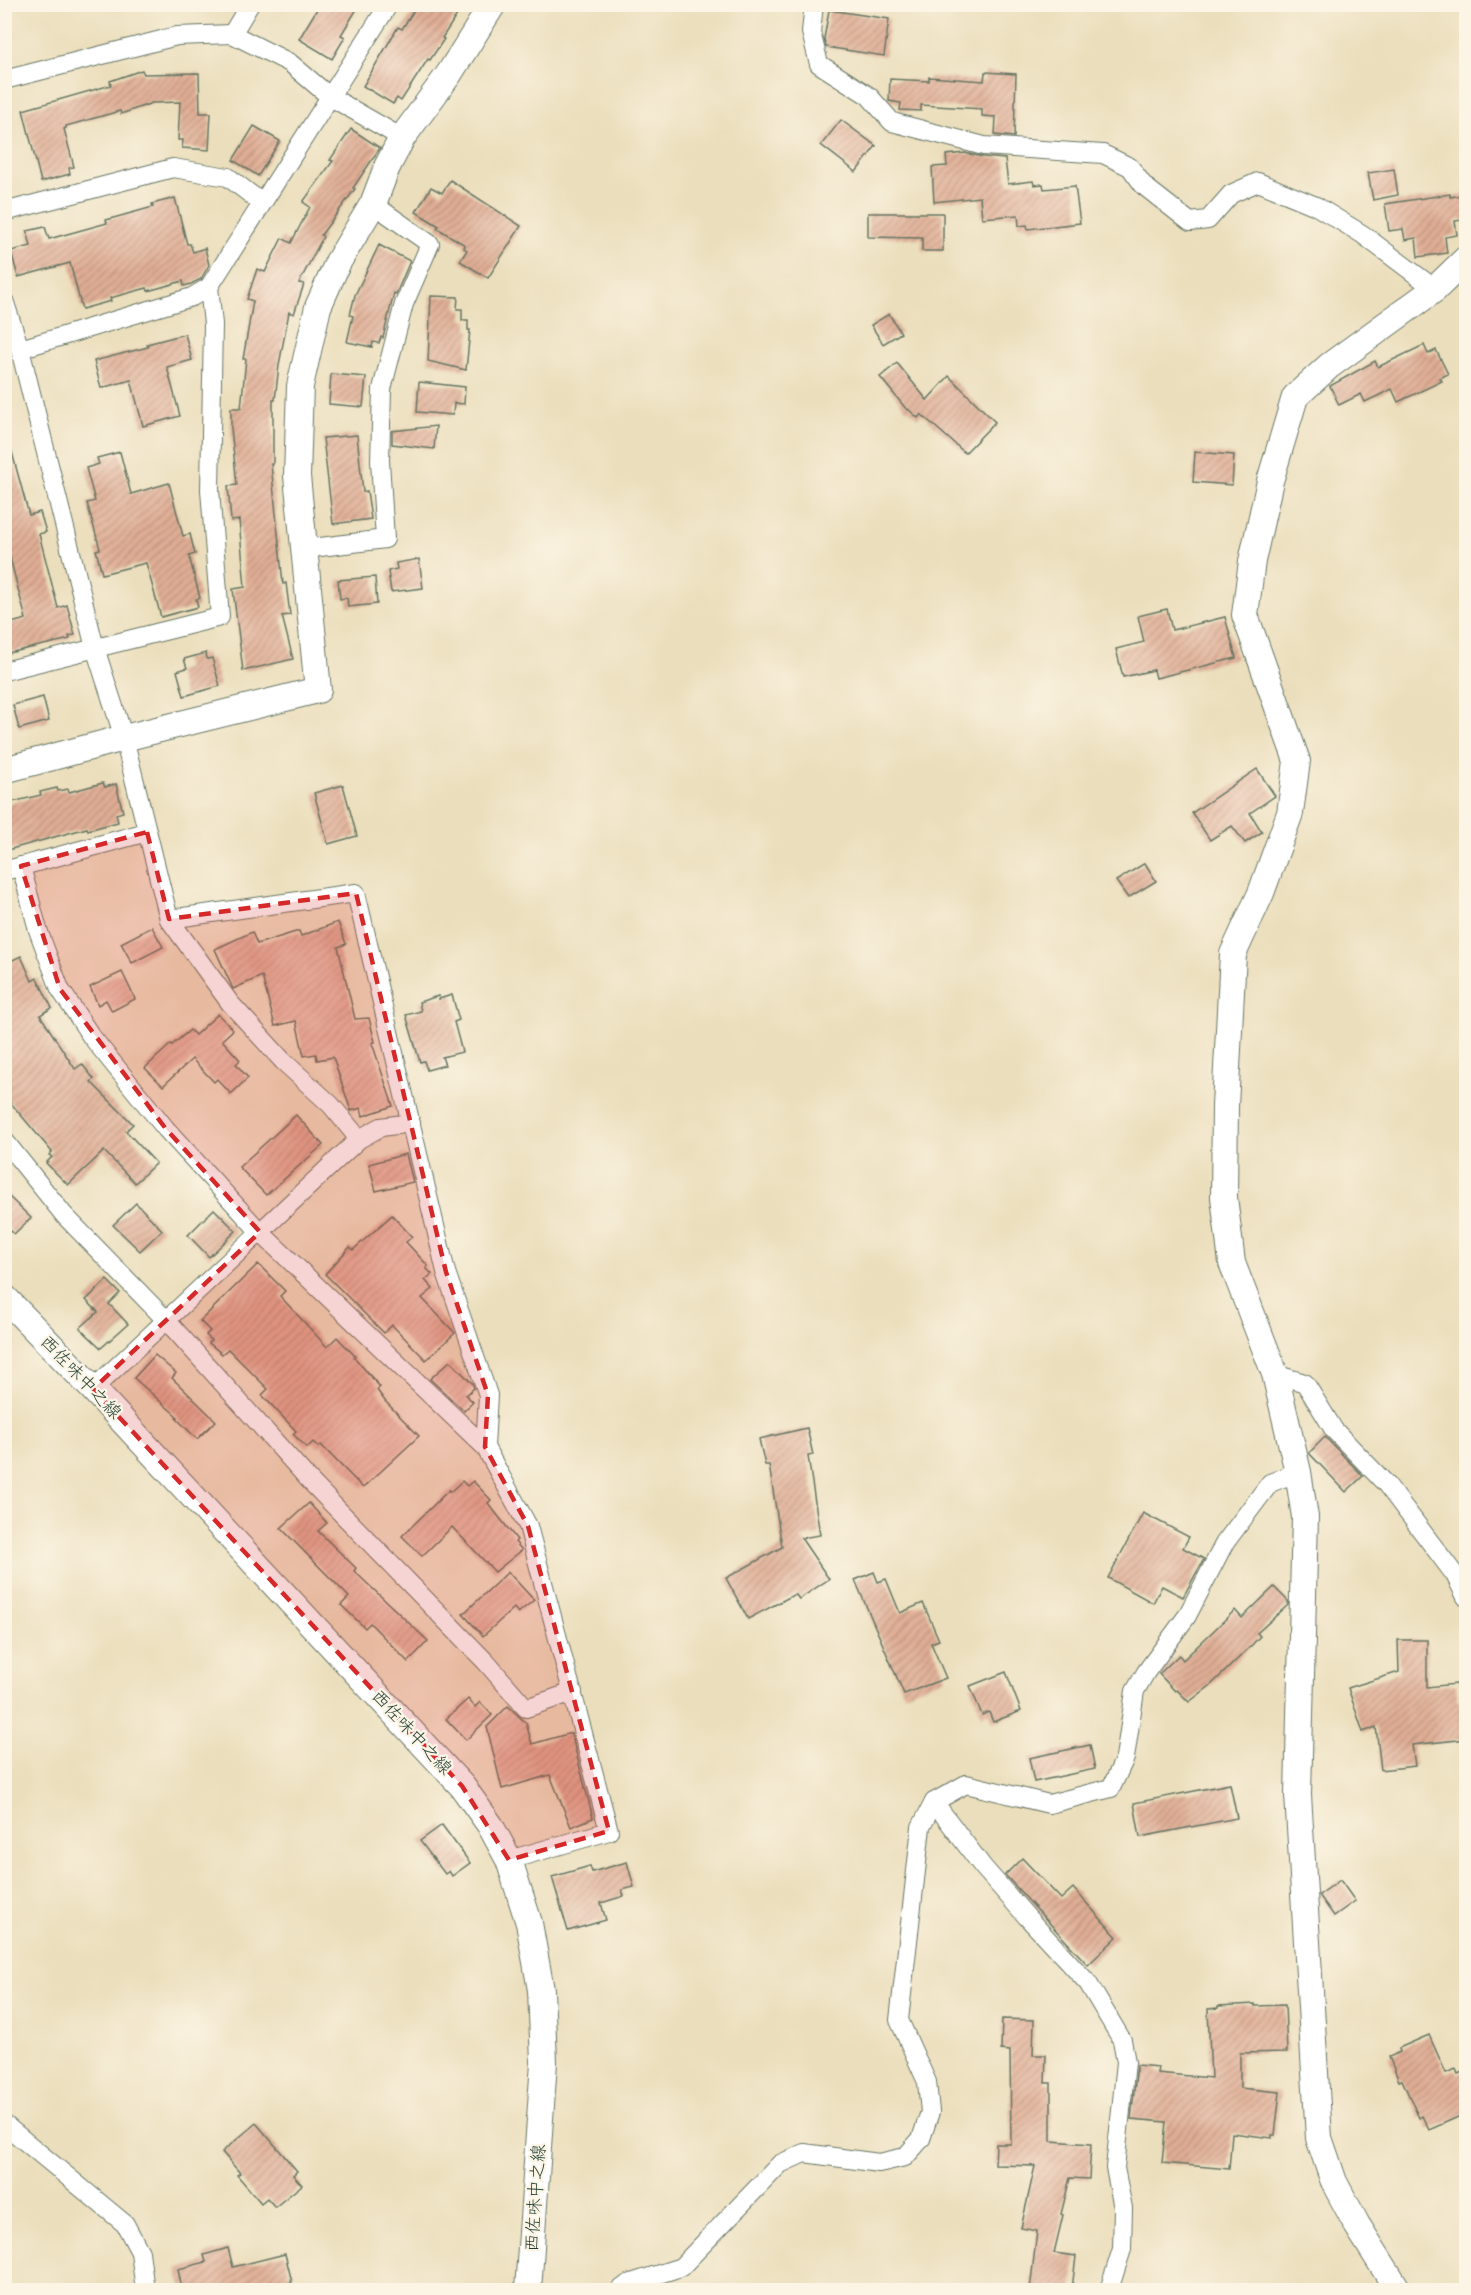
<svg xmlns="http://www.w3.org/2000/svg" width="1471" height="2295" font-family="Delius,'Klee One',sans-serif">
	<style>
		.building { fill: url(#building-hatch) }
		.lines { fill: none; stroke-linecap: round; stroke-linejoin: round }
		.street-casing { stroke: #667564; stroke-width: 20 }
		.secondary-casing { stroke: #667564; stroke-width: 28 }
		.street { stroke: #fff; stroke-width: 18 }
		.secondary { stroke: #fff; stroke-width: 26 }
		.marked { fill: #d62828; fill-opacity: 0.2; stroke: #d62828; stroke-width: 4.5; stroke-dasharray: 12 8; stroke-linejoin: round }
		.labels { text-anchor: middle; stroke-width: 4.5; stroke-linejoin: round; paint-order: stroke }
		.street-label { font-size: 18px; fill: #1f3d34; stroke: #fcf5e5 }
	</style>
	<defs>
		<pattern id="building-hatch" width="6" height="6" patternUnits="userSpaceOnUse" patternTransform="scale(1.5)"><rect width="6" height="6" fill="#e1ae95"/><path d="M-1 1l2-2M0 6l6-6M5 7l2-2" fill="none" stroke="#b68f7a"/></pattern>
	</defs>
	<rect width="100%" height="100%" fill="#fcf5e5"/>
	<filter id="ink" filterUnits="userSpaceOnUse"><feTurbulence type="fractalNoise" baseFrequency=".0167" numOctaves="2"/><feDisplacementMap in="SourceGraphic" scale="12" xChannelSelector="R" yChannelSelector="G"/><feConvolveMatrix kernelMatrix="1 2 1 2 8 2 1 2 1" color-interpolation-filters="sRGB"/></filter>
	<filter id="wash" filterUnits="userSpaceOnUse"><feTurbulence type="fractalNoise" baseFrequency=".008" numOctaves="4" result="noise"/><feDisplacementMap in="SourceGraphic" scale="24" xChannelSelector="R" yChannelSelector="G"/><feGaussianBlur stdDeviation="1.35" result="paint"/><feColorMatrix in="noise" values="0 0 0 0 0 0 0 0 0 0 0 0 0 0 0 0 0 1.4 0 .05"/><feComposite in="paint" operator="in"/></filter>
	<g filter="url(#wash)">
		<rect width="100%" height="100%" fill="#ebdebc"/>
		<g id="blocks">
			<g class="building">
				<path d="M320,4h40l-19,31 4,2 -13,22 -33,-20z"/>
				<path d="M418,4h46l-22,34 2,1 -14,21 -2,-1 -27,42 -4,-3 -4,6 -30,-18 35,-59 4,2z"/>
				<path d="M829,10l60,9 -5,37 -58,-9 -2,-8z"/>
				<path d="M142,70l2,4 55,-1 1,40h11l-2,37 -27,-2 1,-8h-5l2,-38 -28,1 -31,11 -1,-3 -54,15v2l-2,1 10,38 -5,1 1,6 -29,8 -18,-72 88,-25 -1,-4z"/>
				<path d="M985,72l31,2 -2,63 -19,-2 1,-18 -14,-1v-7l-61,-4v6l-21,-1 1,-7 -12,-2 1,-22 39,2v-4l55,4z"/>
				<path d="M841,120l35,26 -20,26 -35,-27z"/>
				<path d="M254,126l26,15 -22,35 -25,-16z"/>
				<path d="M351,129l29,19 -27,40 2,1 -34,46 2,2 -24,46 5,1 -10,30 -5,-2 -10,53 -4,35h-2v64h-2l12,120 3,-1 4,32 -8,1 11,43 -50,12 -10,-82 12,-2 -6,-67 -8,1 -3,-35 9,-1 -6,-57v-20h10l5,-49h-3l10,-58 -6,-2 10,-30 8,3 17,-34 9,5 19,-36 -7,-5 30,-41 -3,-1z"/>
				<path d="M965,153l18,4 22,2 3,25 25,-3 1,4 9,-1 1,5 31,-3 5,37 -52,6 -1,-4 -8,1 -1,-11 -36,3 -2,-21 -46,5 -2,-35 15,-1 -1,-11z"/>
				<path d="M1394,169l4,26 -25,5 -5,-27z"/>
				<path d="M450,180l71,46 -33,52 -28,-17 7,-11 -3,-2 1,-3 -28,-17 2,-2 -23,-14 15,-25 11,6z"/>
				<path d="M1450,194v3l17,-3v25l-12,2 2,14 -12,2 2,16 -29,4 -2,-19 -11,2 -2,-11 -14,2 -4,-27z"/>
				<path d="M175,198l12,46h3l3,8 12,-4 4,17 -8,14 -10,5 -7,2 -1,-5 -35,10 -1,-3 -37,10 1,3 -29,8 -12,-46 -52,14 -7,-26 20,-5 -4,-15 18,-4 4,12 58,-16 -1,-3 47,-13 -1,-3z"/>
				<path d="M868,213h75v38h-21v-13l-54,-1z"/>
				<path d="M379,245l31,16 -14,33 -2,-1 -11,45 -2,-1 -2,6 -6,-1 -1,5 -25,-5 6,-26 -3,-1 5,-20z"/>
				<path d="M431,296l27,1 -1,12h5v11h6v10h2l-4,40 -38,-9z"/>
				<path d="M889,314l12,19 -18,11 -12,-19z"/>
				<path d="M185,334l7,26 -25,7 13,49 -37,10 -12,-46 -30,8 -7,-27 54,-14 -1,-3z"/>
				<path d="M1424,345l4,9 8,-4 12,24 -8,4 2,3 -44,21 -6,-13 -27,13 -4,-8 -22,11 -9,-19 45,-25 3,6z"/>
				<path d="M897,363l30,37 22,-24 46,46 -30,31 -44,-39 -3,4 -10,-9 -1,1 -27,-33z"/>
				<path d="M331,374l35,3 -3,30 -34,-3z"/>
				<path d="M419,382l46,5 -1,17 -10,-1 -1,12 -36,-3z"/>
				<path d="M436,426l-2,23 -42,-5v-13z"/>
				<path d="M357,435l6,57 4,-1 4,28 -38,5 -10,-86z"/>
				<path d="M10,445l19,70 11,-3 6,20 -7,2 19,74 9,-3 8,30 -6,1 1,3 -66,15v-29l22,-6 -22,-84v-89z"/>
				<path d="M120,452l11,42 38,-11 14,53 7,-2 5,20 -6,2 11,42 -4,1 2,8 -37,10 -15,-54 -44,11 -6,-24 4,-1 -13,-46 8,-2 -9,-33 13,-4 -2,-6z"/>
				<path d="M1195,452l39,3 -2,30 -39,-3z"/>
				<path d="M419,559l4,29 -32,4 -3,-21 9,-2 -1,-6z"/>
				<path d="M375,577l2,27 -29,3 -1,-9 -7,1 -2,-19z"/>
				<path d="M1167,609l5,21 53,-13 11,41 -80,20 -2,-8 -31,7 -7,-28 28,-7 -6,-26z"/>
				<path d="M206,653l1,6 5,-1 8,28 -36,10 -7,-25 10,-3 -3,-9z"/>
				<path d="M43,697l6,24 -30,8 -6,-24z"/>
				<path d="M1257,769l18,27 -25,17 12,19 -17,11 -13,-17 -22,14 -18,-27z"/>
				<path d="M103,783l2,4 11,-3 7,28 -7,2 2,8 -30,8 -1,-2 -83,23v-47l37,-9 -1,-3 17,-4 1,3 10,-2 1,3z"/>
				<path d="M343,785l14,51 -29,8 -14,-51z"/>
				<path d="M1145,863l11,18 -28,17 -12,-17z"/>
				<path d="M338,922l8,22 -8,3 17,72 14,-1 6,24 -3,1 21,63 -30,10 -2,-8 -10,3 -18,-54 -16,3 -1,-6 -12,2 -8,-35 -21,5 -13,-50 -29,13 -18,-40 37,-17 5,12 42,-13 2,5z"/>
				<path d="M152,927l11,20 -31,16 -11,-20z"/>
				<path d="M21,956l11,25 5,-3 15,30 -12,7 35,54 7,-5 12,15 -3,3 42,42 -7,7 30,32 -21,20 -31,-32 -36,34 -22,-22 6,-6 -3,-2 3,-3 -48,-57v-131z"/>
				<path d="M122,972l13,27 -23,12 -6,-11 -8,5 -8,-18z"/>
				<path d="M452,995l7,25 -5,2 8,30 -20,5 3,8 -18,5 -3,-9 -4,1 -14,-47 15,-4 -2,-9 19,-6 1,3z"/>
				<path d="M218,1014l15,16 -11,10 18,20 -4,4 12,14 -17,16 -14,-15 -3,3 -22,-23 -29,27 -18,-18 26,-24 1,1 18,-15 5,5z"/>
				<path d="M296,1115l27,30 -57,50 -27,-28z"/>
				<path d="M406,1154l7,28 -37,9 -7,-27z"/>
				<path d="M4,1192l27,26 -17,16 -10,-10z"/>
				<path d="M136,1203l26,27 -22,21 -27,-26z"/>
				<path d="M214,1209l22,22 -27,26 -21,-22z"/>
				<path d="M392,1215l20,22 -6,5 22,24 -2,2 6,6 -7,6 8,9 -11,9 33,35 -29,27 -34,-35 -8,8 -59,-59 25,-27 3,3z"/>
				<path d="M258,1264l27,27 -5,5 47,51 10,-10 18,19 -1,1 26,30 -3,3 8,11 34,35 -56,52 -42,-43 -3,2 -5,-5 -6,6 -14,-14 3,-3 -34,-36 6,-6 -40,-40 -6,5 -13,-11 2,-3 -5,-5 4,-4 -10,-10z"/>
				<path d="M107,1280l13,13 -11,11 19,20 -27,24 -21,-20 18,-16 -12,-12z"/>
				<path d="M155,1355l21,18 -4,5 44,43 -19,18 -21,-21 2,-1 -44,-39z"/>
				<path d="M450,1361l22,22 2,5 -8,7 7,7 -9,9 -34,-32z"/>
				<path d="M807,1428l6,27 -5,1 12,79 -19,3 28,41 -30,20 -4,-5 -47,25 -22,-41 56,-31 -13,-82h-4l-6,-26z"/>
				<path d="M1325,1437l38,39 -17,16 -37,-39z"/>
				<path d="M462,1481l5,5 6,-5 18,19 -3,3 29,37 -2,2 7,8 -27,22 -43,-45 -30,29 -20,-20 47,-46 1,2z"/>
				<path d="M309,1503l18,20 -9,8 38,37 -2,3 74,70 -20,21 -38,-39 -5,5 -24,-23 8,-8 -68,-69z"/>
				<path d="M1143,1513l46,24 -6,11 21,11 -21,38 -21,-11 -9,17 -45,-25z"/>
				<path d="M508,1572l26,28 -16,13 -4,-5 -31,28 -20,-22z"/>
				<path d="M874,1572l4,10 8,-3 14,34 23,-10 16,37 -8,3 15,35 -42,16 -49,-114z"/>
				<path d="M1274,1587l14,14v4l-31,28 3,3 -9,10 -41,40 -21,16 -12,-12 -2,1 -16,-17 20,-19 4,5 52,-50 7,8z"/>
				<path d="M1398,1640h29v47l29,-3 2,17 9,-1v39l-55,6 3,21 -34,4 -5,-43 -13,5 -15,-44 51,-16z"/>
				<path d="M1006,1672l15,39 -28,11 -4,-10 -7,3 -12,-29z"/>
				<path d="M468,1699l7,8 5,-5 12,13 -26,25 -20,-21z"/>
				<path d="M508,1706l18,17 6,21 39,-11 22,85 -22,9 -21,-52 -48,14 -15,-62z"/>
				<path d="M1090,1745l5,24 -61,13 -5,-24z"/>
				<path d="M1230,1784l7,34 -97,19 -6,-34z"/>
				<path d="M442,1825l28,38 -18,13 -3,-5 -4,3 -25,-33z"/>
				<path d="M1022,1858l39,41 12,-11 44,49 -29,28 -83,-90z"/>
				<path d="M627,1862l7,25 -12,3 2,6 -23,7 5,17 -38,11 -16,-54 38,-11 2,6z"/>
				<path d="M1340,1880l15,21 -21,15 -15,-21z"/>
				<path d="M1255,2004v2l30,-1 2,47 -47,1v35l40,4 -5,43h-3v3l-40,-5 -3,36 -67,-6 4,-41 -35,-3 6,-54 21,2 -1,6 54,5 -3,-69 10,-1v-2z"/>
				<path d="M1002,2019l32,1 -1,35h13l-1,28h6v58l40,3 -2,35 -19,-1 -9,36 2,1 -9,38 22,3 -4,33 -23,-2v3h-19l7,-59 -16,-3 14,-62 -40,-1 1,-21h15l-1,-93 -9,-1z"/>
				<path d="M1429,2035l17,38 10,-4 2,5 9,-4v43l-38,17 -7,-14 -3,2 -17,-38 -3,1 -10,-24 11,-5 -1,-4z"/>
				<path d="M256,2123l41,48 -4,4 9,10 -27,22 -8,-9 -6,5 -24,-28 3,-2 -18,-21z"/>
				<path d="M228,2248l5,19 52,-13 7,28 -3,1 2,7h-109l-4,-21 28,-7 -2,-7z"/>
			</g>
		</g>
	</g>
	<g filter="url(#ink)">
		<use href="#blocks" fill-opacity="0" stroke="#667564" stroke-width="1.5"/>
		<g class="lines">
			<defs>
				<g id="street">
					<path d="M814,4l-3,28 8,32 50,32 23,26 92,24 119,8 27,13 14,19 46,36 18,-2 23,-26 27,-12 58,24 46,28 73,55"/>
					<path d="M232,34l18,-30"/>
					<path d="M4,80l173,-44 55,-2 58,29 39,33 73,42"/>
					<path d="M4,212l169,-44 55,9 34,26"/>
					<path d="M4,300l16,49 75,299 29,90 45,181 61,84 53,58 48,44 28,34"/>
					<path d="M20,349l172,-52 17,-10 180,-283"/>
					<path d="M304,549l81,-10 -5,-78 2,-72 22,-85 26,-60 -57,-40"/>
					<path d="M4,671l216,-54 -10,-127 3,-166 -4,-37"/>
					<path d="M21,866l17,64 22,59 31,47 75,93 94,103 225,215 43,79 81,305 -100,29"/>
					<path d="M4,871l143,-39"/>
					<path d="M169,919l187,-26 90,379 42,123 -3,52"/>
					<path d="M4,1140l60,75 103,106 144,161 175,180 40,46 47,-16"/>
					<path d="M1275,1374l30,9 29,47 53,55 68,90 11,22"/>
					<path d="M93,1389l266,-250 22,-12 30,-4"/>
					<path d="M934,1802l49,65 44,50 61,66 34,57 4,22 -11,106 8,40 -1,41 -13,41"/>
					<path d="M4,2124l121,100 15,28 5,38"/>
					<path d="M620,2290l8,-6 53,-17 99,-103 24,-11 75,10 26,-6 16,-18 9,-27 -3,-30 -28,-62 22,-193 13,-25 32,-18 83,20 62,-16 14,-30 10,-67 11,-19 41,-56 37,-72 46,-61 28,-11"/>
				</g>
				<g id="secondary">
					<path d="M4,770l120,-32 194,-48 -21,-214 3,-90 18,-79 20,-45 35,-58 14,-37 15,-29 47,-64 44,-70"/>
					<path d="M4,1297l89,92 369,397 28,39 19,35 20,63 12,67 3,72 -16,228"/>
					<path d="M1398,2290l-41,-65 -23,-43 -15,-44 -21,-343 7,-278 -7,-45 -23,-98 -43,-111 -8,-66 1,-91 8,-152 28,-61 29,-80 7,-52 -52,-146 7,-54 18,-80 25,-84 34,-31 106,-77 31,-30"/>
				</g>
			</defs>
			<use href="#street" class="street-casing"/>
			<use href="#secondary" class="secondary-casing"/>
			<use href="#street" class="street"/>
			<use href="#secondary" class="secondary"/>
		</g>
	</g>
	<path class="marked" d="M147,832l22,87 187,-26 90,379 42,123 -3,52 43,79 81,305 -100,29 -47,-74 -369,-397 167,-157 -94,-103 -106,-140 -39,-123z"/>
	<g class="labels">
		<g class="street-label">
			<text transform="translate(81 1377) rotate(46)" y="6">西佐味中之線</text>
			<text transform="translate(412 1732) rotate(47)" y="6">西佐味中之線</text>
			<text transform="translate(535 2198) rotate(-86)" y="6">西佐味中之線</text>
		</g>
	</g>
	<rect width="1471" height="2295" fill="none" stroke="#fcf5e5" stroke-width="24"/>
</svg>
